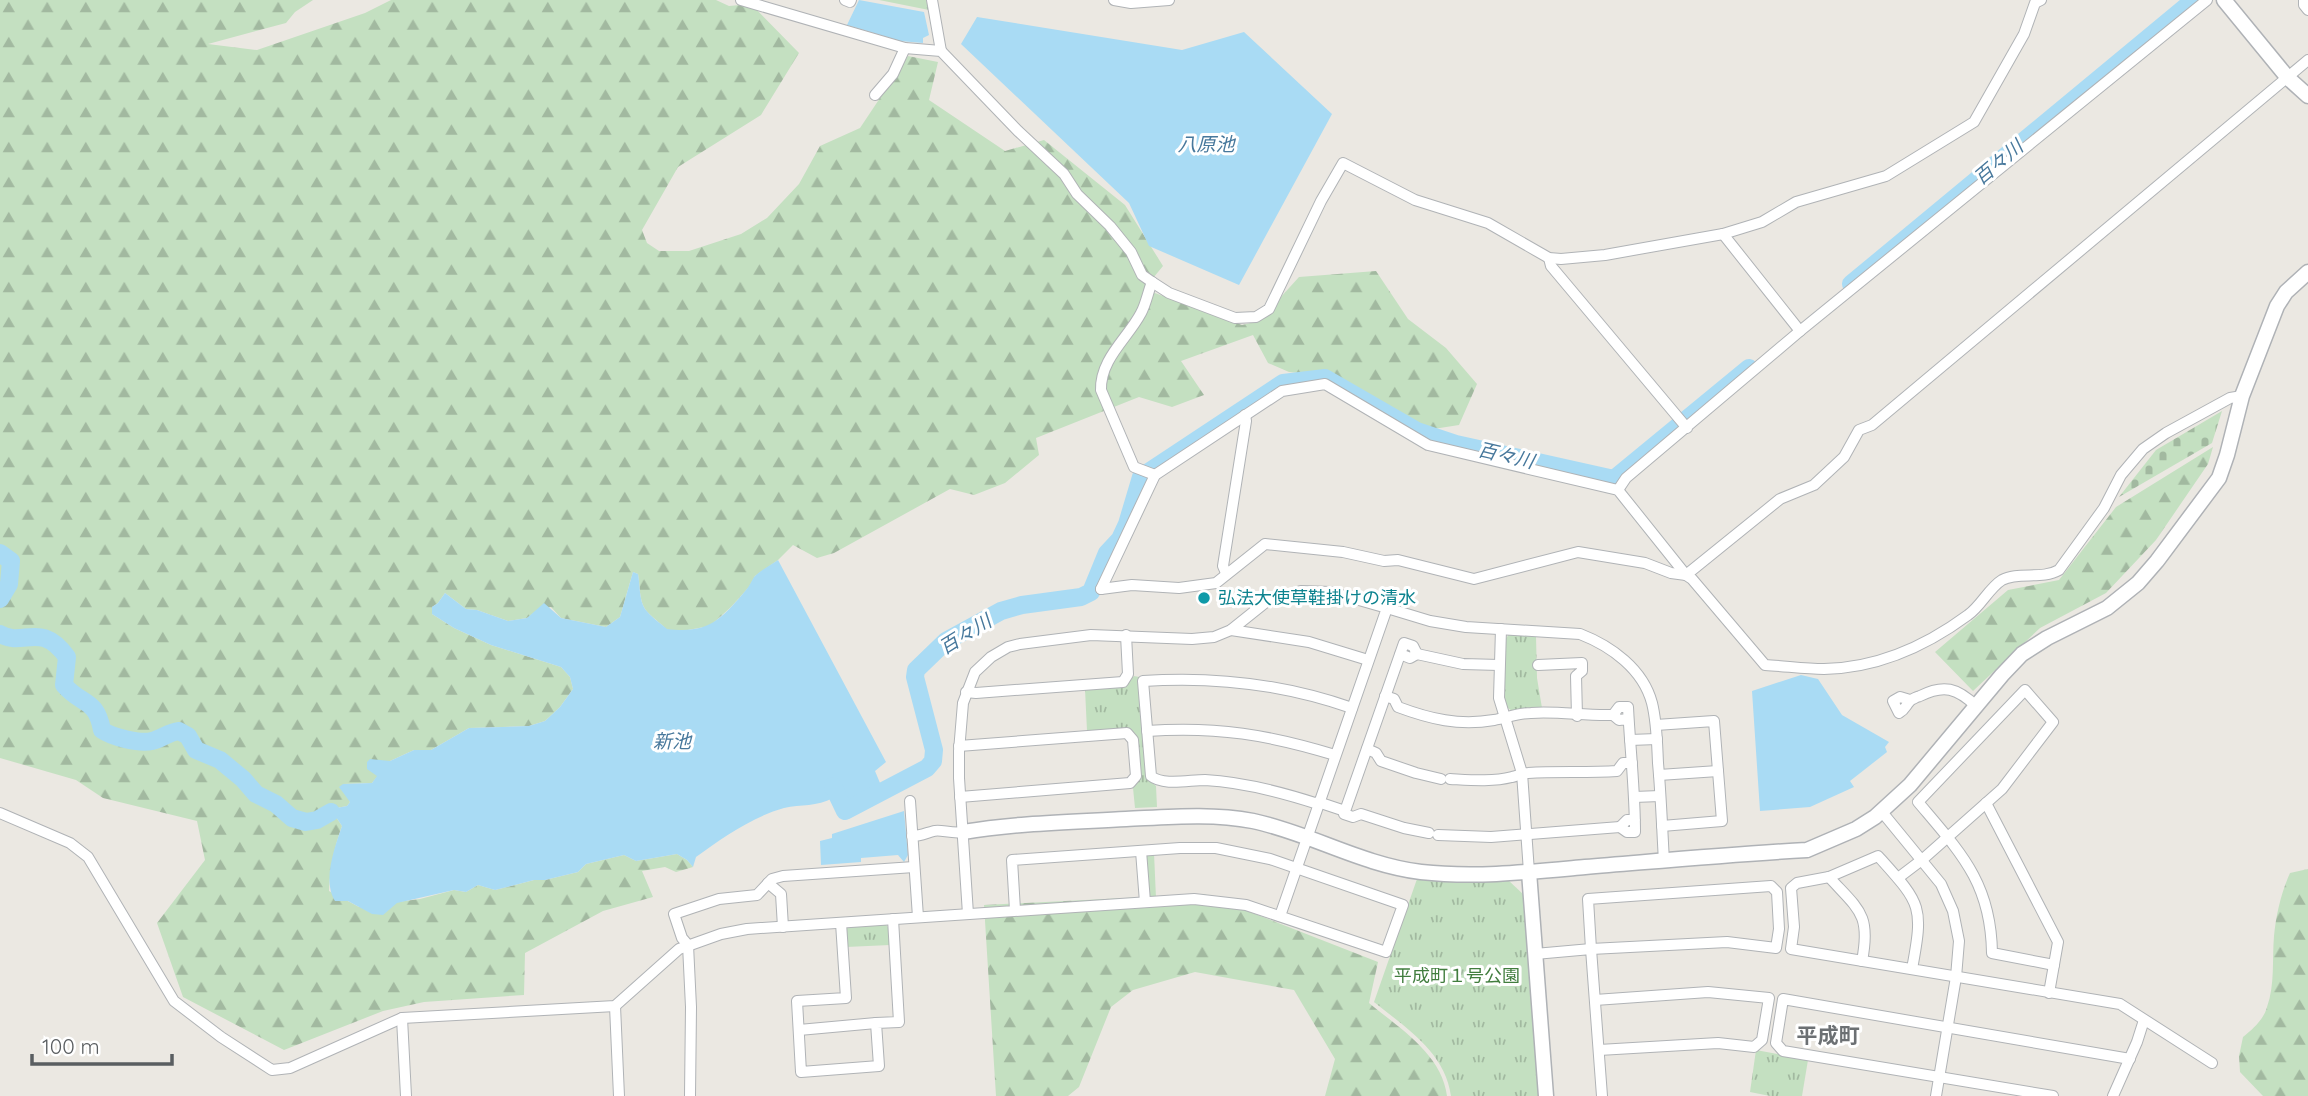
<svg xmlns="http://www.w3.org/2000/svg" width="2308" height="1096" font-family="Quicksand,'Noto Sans JP',sans-serif">
	<style>
		.grass { fill: url(#grass-tufts) }
		.forest { fill: url(#forest-firs) }
		.cemetery { fill: url(#cemetery-stones) }
		.water { fill: #a9dbf4 }
		.lines { fill: none; stroke-linecap: round; stroke-linejoin: round }
		.river { stroke: #a9dbf4; stroke-width: 18 }
		.street-casing { stroke: #b0b3b6; stroke-width: 12 }
		.secondary-casing { stroke: #afb2b6; stroke-width: 17 }
		.street { stroke: #fff; stroke-width: 10 }
		.secondary { stroke: #fff; stroke-width: 14 }
		.culture-dot { fill: #0f9aa8; stroke: #fff; stroke-width: 2.5 }
		.labels { text-anchor: middle; stroke-width: 6; stroke-linejoin: round; paint-order: stroke }
		.culture-label { font-size: 18px; fill: #0d838f; stroke: #fff; text-anchor: start }
		.park-label { font-size: 18px; fill: #417d3e; stroke: #fff }
		.water-label { font-size: 19px; font-style: italic; fill: #47789c; stroke: #fff }
		.quarter-label { font-size: 21px; font-weight: bold; fill: #6c7073; stroke: #fff }
	</style>
	<defs>
		<pattern id="grass-tufts" width="24" height="20" patternUnits="userSpaceOnUse" patternTransform="scale(1.75)"><rect width="24" height="20" fill="#c4e0c1"/><path d="M3 7l-1-3M5 7V3M7 7l1-3M15 17l-1-3M17 17v-4M19 17l1-3" fill="none" stroke="#a2b9a0"/></pattern>
		<pattern id="forest-firs" width="22" height="20" patternUnits="userSpaceOnUse" patternTransform="scale(1.75)"><rect width="22" height="20" fill="#c4e0c1"/><path d="M5 1l3.5 6h-7zM16 11l3.5 6h-7z" fill="#a2b9a0"/></pattern>
		<pattern id="cemetery-stones" width="16" height="16" patternUnits="userSpaceOnUse" patternTransform="scale(1.75)"><rect width="16" height="16" fill="#c4e0c1"/><path d="M2 7V4a2 2 0 0 1 4 0v3zM10 15v-3a2 2 0 0 1 4 0v3z" fill="#a2b9a0"/></pattern>
	</defs>
	<rect width="100%" height="100%" fill="#ebe8e2"/>
	<g class="grass">
		<path d="M879,0h47l3,10z"/>
		<path d="M1509,634l27,2 1,42 5,30 -30,3 -8,-6 1,-65z"/>
		<path d="M1134,676l5,1 8,101 9,8 1,21 -22,1 -2,-20 8,-10 -4,-42 -9,-8 -41,3 -2,-42 40,-3z"/>
		<path d="M1154,853l2,45 -7,1 -4,-45z"/>
		<path d="M1417,879l68,3 23,-2 16,15 15,201h-88c-6,-44 -45,-68 -77,-94z"/>
		<path d="M885,923l4,6 1,16 -44,2 -1,-17 5,-4z"/>
		<path d="M1756,1050l52,10 -6,36h-32l-20,-4z"/>
	</g>
	<g class="forest">
		<path d="M0,0h313l-18,12 -9,11 -78,21 49,6 108,-37 26,-13h325l13,6 22,-2 48,49 -38,62 -83,52 -36,63 5,13 12,8h30l52,-17 26,-16 32,-34 21,-38 40,-18 48,-72 30,6 -9,38 76,51 39,-11 81,65 38,61 -19,23 98,36 17,-4 40,-44 77,-6 32,48 38,29 31,36 -18,41 -32,5 -31,-4 -68,-50 -39,-4 -21,-9 -15,-28 -72,26 23,34 -32,12 -33,-10 -103,41 3,17 -34,28 -31,12 -24,-6 -116,64 -17,5 -24,-13 -15,15 -23,16 -6,11 -18,20 -21,19 -28,5 -15,-1c-6,-7 -17,-14 -22,-21 -6,-9 -5,-25 -7,-35l-5,-2 -13,45 -14,10 -45,-9 -10,-11 -13,3 -11,8 -19,3 -31,-11 -11,-1 -21,-16 -7,10 -6,4v7l22,14 37,17 70,22 9,10 3,12 -13,18 -15,14 -16,5 -60,2 -38,22h-17l-24,11 -18,22 -29,1 7,18 -3,4 -21,4 10,7 6,9c-8,22 -12,43 -13,65l30,16 61,-8 34,-9 12,2 12,-7 17,5 39,-10h11l33,-8 8,-8 38,-9 12,6 41,-7 10,6 6,7 -17,5 -11,-5 -23,4 11,26 -50,14 -78,42 -1,42 -100,7 -41,9 -99,39 -101,-53 -26,-74 48,-63 -8,-39 -94,-23 -27,-18 -76,-22z"/>
		<path d="M2213,447l-5,17 -52,76 -50,53 -66,35 -67,63 -38,-39 73,-62 51,-10 57,-73z"/>
		<path d="M2308,869v227h-45l-23,-24 -1,-16 4,-19c10,-8 21,-18 24,-30 8,-22 5,-48 7,-71 2,-21 7,-43 16,-63z"/>
		<path d="M1204,894l174,68 -9,41c30,25 73,51 78,93h-122l10,-37 -41,-69 -99,-18 -62,18 -22,17 -32,80 -11,9h-72l-12,-191z"/>
	</g>
	<path class="cemetery" d="M2222,411l-10,32 -93,54 37,-47z"/>
	<g class="water">
		<path d="M859,0l65,12 5,23 -6,3v5l-23,-2 -53,-16z"/>
		<path d="M977,17l205,33 62,-18 88,82 -93,171 -90,-39 -20,-43 -168,-159z"/>
		<path d="M778,560l108,202 -11,9 5,12 -41,26 -6,-11c-16,9 -32,6 -49,10 -32,9 -62,30 -88,49l-3,10 -6,-7 -10,-6 -41,7 -12,-6 -38,9 -8,8 -33,8h-11l-39,10 -17,-5 -12,7 -12,-2 -57,13 -14,12 -11,-1 -24,-13h-13c-13,-21 0,-54 7,-75l-6,-9 -24,9 -1,-9 15,-7 21,-4 3,-4 -11,-15 4,-3 29,-1 5,-7 -10,-7v-7l3,-3 20,2 24,-11h17l38,-22 60,-2 16,-5 15,-14 13,-18 -3,-12 -9,-10 -70,-22 -37,-17 -22,-14v-7l6,-4 7,-10 21,16 11,1 31,11 19,-3 17,-15 17,15 45,9 14,-10 13,-45 5,2c2,10 1,26 7,35 5,7 15,14 22,20 41,5 54,-9 79,-39 4,-4 6,-11 9,-14 6,-6 16,-11 23,-16z"/>
		<path d="M1801,675l17,4 24,36 47,27 -4,5 2,5 -37,29 4,6 -44,20 -50,4 -8,-120z"/>
		<path d="M904,811l4,44 -4,7 -6,-7 -37,3v4l-40,3 -1,-24 12,-3v-4z"/>
	</g>
	<g class="lines">
		<g class="river">
			<path d="M1851,284l343,-284"/>
			<path d="M0,553l11,8 -2,23 -9,15"/>
			<path d="M0,634c24,14 40,-14 67,23l-3,28c18,21 32,13 38,45 10,7 37,14 50,11 9,-2 17,-9 27,-10l9,5 8,14 24,10 23,19 13,15 20,10 16,14 14,4 11,-2 14,-8"/>
			<path d="M833,786l12,25 82,-43 6,-7 1,-11 -19,-73 1,-7 30,-29 55,-30 21,-6 59,-8 10,-5 16,-39 13,-14 7,-15 14,-47 142,-94 42,-5 92,53 39,13 158,35 135,-111"/>
		</g>
		<defs>
			<g id="street">
				<path d="M741,0l164,48 36,3 77,80 46,43 13,20 33,32 21,26 11,23 10,7 17,11 66,25 21,-1 13,-8 52,-108 22,-38 72,37 73,23 61,35 12,1 44,-4 118,-21 39,-12 34,-20 90,-26 88,-54 50,-88 11,-31 6,-3"/>
				<path d="M845,0l5,2 1,-2"/>
				<path d="M932,0l9,51"/>
				<path d="M1114,0l17,3 38,-3"/>
				<path d="M2304,0v5l4,5"/>
				<path d="M875,95l18,-21 12,-26"/>
				<path d="M1723,234l77,97"/>
				<path d="M1549,258l2,8 136,162"/>
				<path d="M1152,282c-4,10 -6,22 -11,31 -13,25 -41,46 -40,77l33,77 21,8"/>
				<path d="M1618,490l8,-12 174,-147 407,-331"/>
				<path d="M1226,573l-3,-7 23,-145 -1,-6"/>
				<path d="M1101,589l54,-114 127,-84 43,-7 103,61 190,45 68,85 6,4 73,86c20,1 40,4 59,4 54,-1 102,-23 144,-54 13,-9 21,-27 34,-35 16,-9 40,0 57,-10l45,-62 17,-33 22,-26 23,-16 64,-35 12,-2"/>
				<path d="M1101,589l31,-4 47,3 37,-5 49,-39 78,8 41,9 14,-1 76,19 104,-27 67,11 26,10 15,2 94,-76 34,-14 30,-28 15,-27 13,-5 436,-365"/>
				<path d="M1387,608l43,13 36,6 114,7c31,12 63,35 72,69 5,20 5,40 6,60 3,32 4,65 6,98"/>
				<path d="M1501,629l-2,69 23,75 7,99"/>
				<path d="M1231,630l78,12 59,18"/>
				<path d="M1400,654l10,4 7,-4 -4,-8 -9,-3 -60,171 9,3 8,-3 43,14 25,5"/>
				<path d="M1417,654l46,10 36,1"/>
				<path d="M1538,665l44,-2v8l-6,5 1,40"/>
				<path d="M966,692l10,1 147,-11 5,-8 -2,-39"/>
				<path d="M1385,696l9,3 4,8c32,12 61,19 96,13 12,-2 24,-7 37,-7 27,-2 54,3 82,2"/>
				<path d="M1910,700l-10,-3 -7,4 6,12c7,-4 6,-7 11,-12 0,-1 9,-5 10,-5 24,-12 37,-8 56,10"/>
				<path d="M1628,719l-9,1 -6,-5 6,-8h9c2,41 7,83 7,125h-8l-7,-5 7,-7h8"/>
				<path d="M1656,725l58,-4 8,100 -60,5"/>
				<path d="M1147,731c70,-5 122,4 188,24"/>
				<path d="M1630,740l27,-1"/>
				<path d="M959,746l168,-13 6,7 3,36 -6,7 -170,14"/>
				<path d="M1367,749l9,4 5,8 35,12 25,6"/>
				<path d="M1659,775l59,-4"/>
				<path d="M1450,779c20,1 42,3 62,-2 6,-1 9,-4 16,-4 29,-2 59,0 89,-2l6,-8h9"/>
				<path d="M1634,797l26,-1"/>
				<path d="M910,801l8,116"/>
				<path d="M1318,802l27,9"/>
				<path d="M1986,803l72,139 -9,51"/>
				<path d="M1318,804c-37,-12 -74,-22 -113,-24 -16,0 -42,6 -54,-4l-8,-95c72,-5 140,3 209,27"/>
				<path d="M1882,812l59,72 12,27 6,30 -3,36 -20,119"/>
				<path d="M0,813l70,30 18,14 86,144 47,36 51,33 18,-2 112,-50 213,-12 64,-57 42,-15 26,-5 447,-30 52,6 140,47 17,-47 -133,-46 -54,-11h-36l-168,12 3,50"/>
				<path d="M1438,835l53,2 129,-10"/>
				<path d="M912,836c9,0 14,-3 22,-5 6,-2 18,3 29,1"/>
				<path d="M1141,851l4,51"/>
				<path d="M1829,877c30,33 42,37 33,84"/>
				<path d="M1898,878l25,-19 79,-70 51,-67 -28,-32 -107,112c43,51 73,81 74,151l62,12"/>
				<path d="M768,883l13,11 2,33"/>
				<path d="M1771,886l6,6 2,37 -3,19 -49,-6 -136,7 -3,-50z"/>
				<path d="M968,914l-9,-136v-27l4,-48 12,-31 16,-15 17,-10 12,-3 71,-9 101,4 22,-2 17,-7 35,-28 35,-11 30,1 56,16 -107,308"/>
				<path d="M841,923l5,75 -49,3 4,71 78,-6 -3,-43 23,-1 -6,-103"/>
				<path d="M1535,954l56,-5 11,147"/>
				<path d="M1912,969c12,-64 9,-65 -34,-113l-49,21 -32,6 -6,5 3,39 -3,22 329,55 92,59"/>
				<path d="M1595,1000l113,-8 61,6 -7,42 -8,7 -36,-4 -119,7"/>
				<path d="M615,1006l4,90"/>
				<path d="M402,1018l4,78"/>
				<path d="M799,1030l77,-7"/>
				<path d="M690,1096l1,-89 -3,-62 -6,-7 -8,-24 45,-15 38,-4 15,-16 11,-3 131,-9"/>
				<path d="M2053,1096l-270,-45 -7,-8 7,-44 347,60"/>
				<path d="M2113,1096l24,-54 7,-22"/>
			</g>
			<g id="secondary">
				<path d="M2224,0l64,78 20,18"/>
				<path d="M963,832c53,-9 109,-10 163,-13 43,-2 85,-6 127,2 57,12 109,44 168,51 54,6 109,0 164,-5 74,-6 148,-13 222,-17l49,-21 19,-12 35,-32 92,-110 20,-21 25,-16 60,-30 31,-25 19,-22 62,-83 8,-23 15,-59 35,-90 9,-14 22,-20"/>
				<path d="M1529,872l17,224"/>
			</g>
		</defs>
		<use href="#street" class="street-casing"/>
		<use href="#secondary" class="secondary-casing"/>
		<use href="#street" class="street"/>
		<use href="#secondary" class="secondary"/>
	</g>
	<circle class="culture-dot" cx="1204" cy="598" r="7"/>
	<g class="labels">
		<g class="culture-label">
			<text x="1218" y="604">弘法大使草鞋掛けの清水</text>
		</g>
		<g class="park-label">
			<text x="1457" y="982">平成町１号公園</text>
		</g>
		<g class="water-label">
			<text x="1206" y="151">八原池</text>
			<text transform="translate(1998 162) rotate(-40)" y="7">百々川</text>
			<text transform="translate(1506 455) rotate(13)" y="7">百々川</text>
			<text transform="translate(965 634) rotate(-32)" y="7">百々川</text>
			<text x="672" y="748">新池</text>
		</g>
		<g class="quarter-label">
			<text x="1828" y="1043">平成町</text>
		</g>
	</g>
	<path d="M32 1054v10h140v-10" fill="none" stroke="#5a5e61" stroke-width="3.5"/>
	<text x="42" y="1054" font-size="21" fill="#5a5e61" stroke="#ffffff" stroke-width="5" paint-order="stroke">100 m</text>
</svg>
